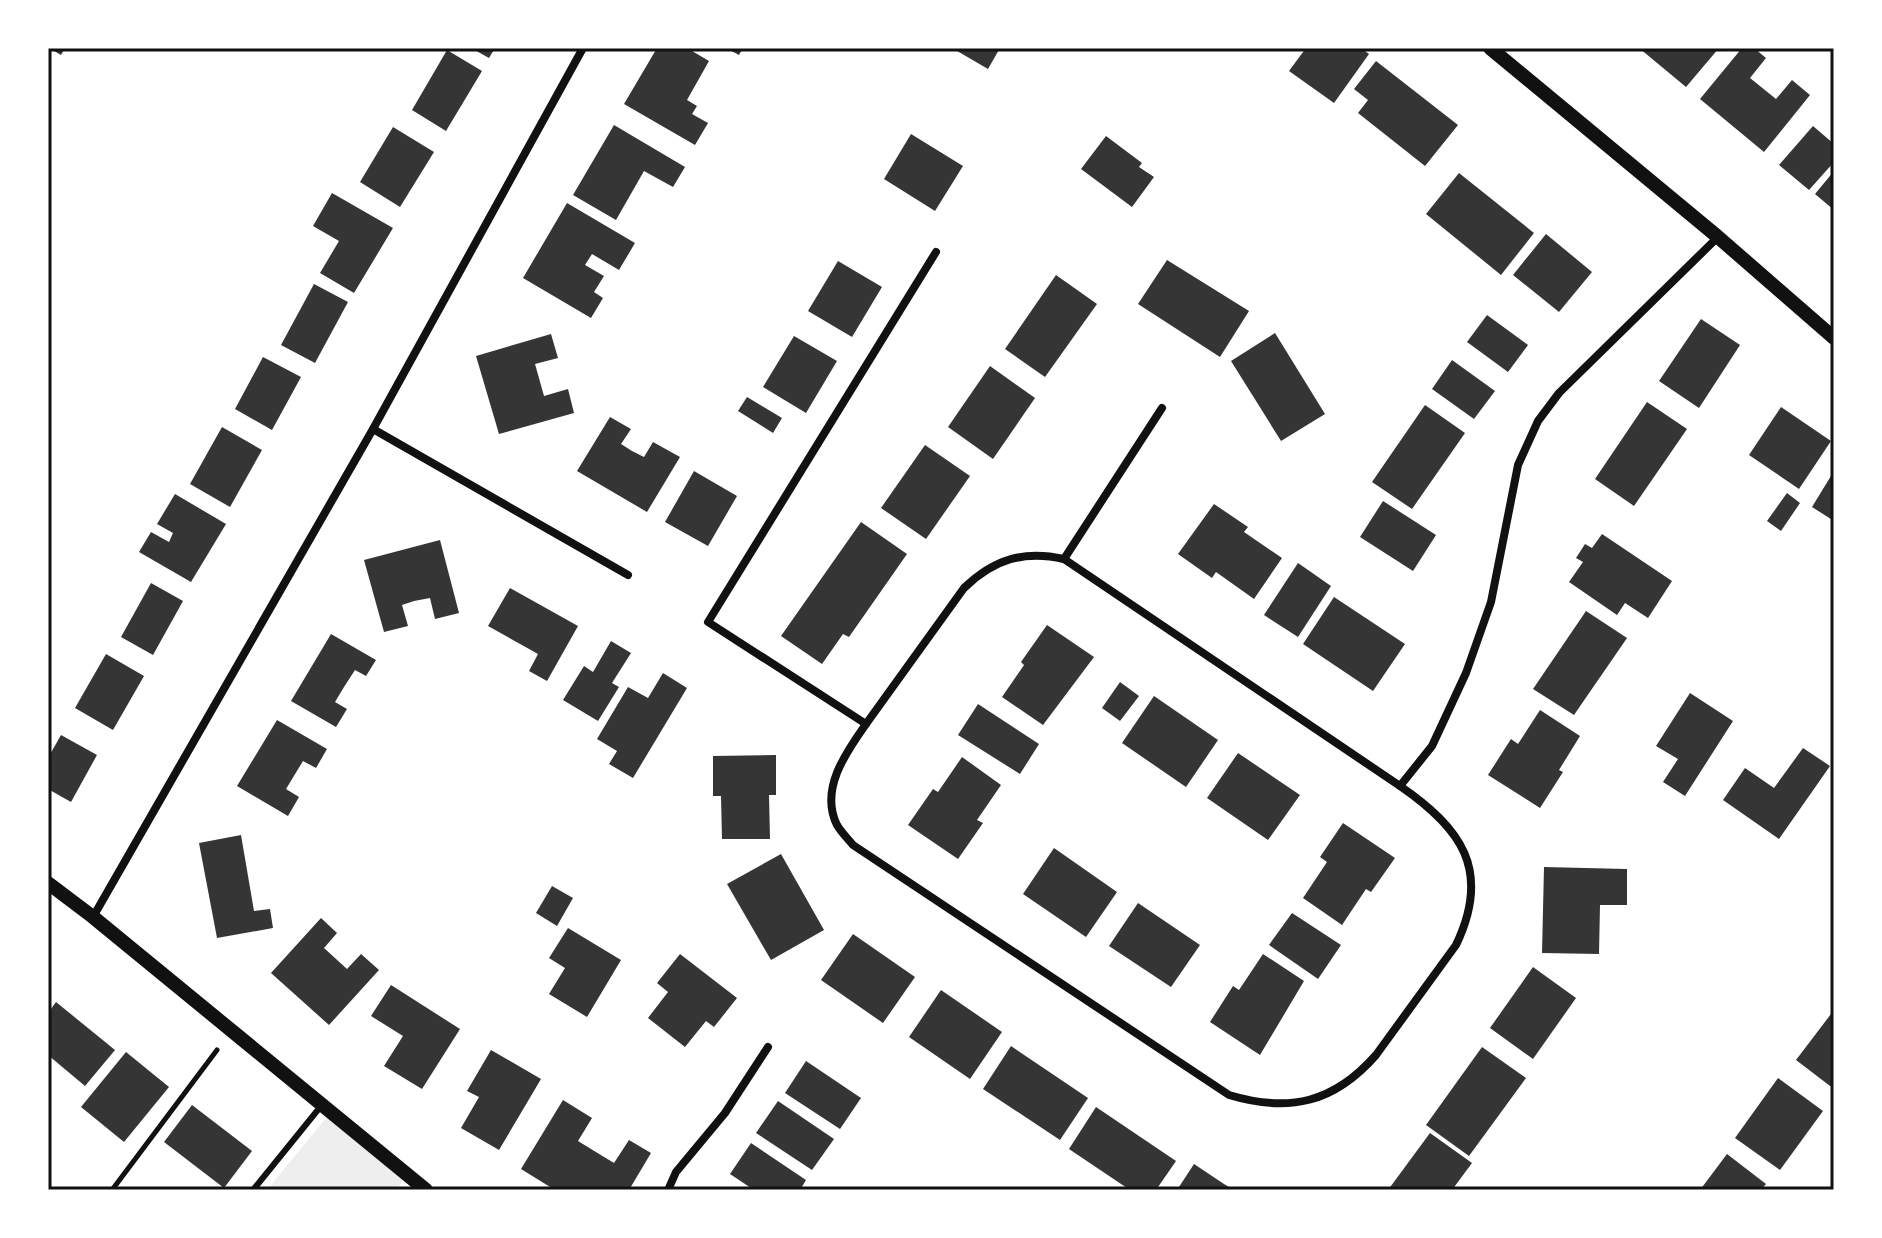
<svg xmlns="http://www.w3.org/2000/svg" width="1882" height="1238" font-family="'Asap Condensed',sans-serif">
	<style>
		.green { fill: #eee }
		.building { fill: #353535 }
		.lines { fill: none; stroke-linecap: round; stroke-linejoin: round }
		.path { stroke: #111; stroke-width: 5 }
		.service { stroke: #111; stroke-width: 6 }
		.minor { stroke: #111; stroke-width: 8 }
		.tertiary { stroke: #111; stroke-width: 14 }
		.neatline { fill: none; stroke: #111; stroke-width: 3 }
	</style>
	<rect width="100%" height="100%" fill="#fff"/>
	<path class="green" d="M331,1112l77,62 -12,16h-129z"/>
	<g class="building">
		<path d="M49,48h16l-4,7z"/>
		<path d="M471,48h24l-6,10z"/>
		<path d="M657,48h30l22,13 -22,39 10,6 -5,8 16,9 -13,22 -71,-41z"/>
		<path d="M726,48h17l-4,7z"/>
		<path d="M952,48h48l-12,21z"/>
		<path d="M1306,48h55l8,6 -35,49 -45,-32z"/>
		<path d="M1639,48h80l-33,39z"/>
		<path d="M1742,48h12l12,10 -16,20 26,21 16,-19 18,15 -46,57 -64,-53z"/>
		<path d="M447,50l35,21 -36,60 -34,-21z"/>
		<path d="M1376,61l82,64 -33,41 -67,-53 10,-13 -14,-11z"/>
		<path d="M614,125l71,42 -12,20 -29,-16 -28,49 -43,-25z"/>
		<path d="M1813,126l21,18v18l-25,28 -30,-25z"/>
		<path d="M393,127l41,25 -34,55 -40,-25z"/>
		<path d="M911,134l52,32 -28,45 -51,-32z"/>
		<path d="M1106,136l36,27 -3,4 15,10 -22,30 -51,-38z"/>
		<path d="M1834,171v39l-19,-16z"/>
		<path d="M1459,173l75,60 -33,42 -75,-61z"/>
		<path d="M332,193l61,35 -39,65 -34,-20 19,-32 -26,-15z"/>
		<path d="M567,203l68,40 -16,27 -27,-16 -7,11 19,11 -10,16 9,6 -12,20 -68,-40z"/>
		<path d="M1546,234l46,38 -33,40 -46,-37z"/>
		<path d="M1167,260l82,51 -29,46 -82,-53z"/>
		<path d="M838,261l44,26 -30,50 -44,-26z"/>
		<path d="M1056,275l41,29 -52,73 -40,-28z"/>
		<path d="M314,284l34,18 -33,61 -34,-18z"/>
		<path d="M1487,315l41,30 -20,27 -41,-30z"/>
		<path d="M1701,319l39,26 -41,63 -40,-27z"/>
		<path d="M1275,333l50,81 -44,27 -50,-80z"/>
		<path d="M551,334l7,24 -23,6 9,32 24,-7 6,24 -75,21 -23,-78z"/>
		<path d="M794,336l43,25 -31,52 -43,-26z"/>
		<path d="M263,357l38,20 -29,53 -37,-21z"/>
		<path d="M1452,360l43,31 -21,28 -42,-30z"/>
		<path d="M990,366l45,32 -42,61 -45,-32z"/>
		<path d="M747,397l35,21 -9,15 -35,-22z"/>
		<path d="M1647,402l40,27 -53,77 -39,-27z"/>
		<path d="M1425,405l40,28 -53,76 -40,-27z"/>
		<path d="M1781,407l50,34 -32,48 -50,-34z"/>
		<path d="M610,417l21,12 -10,15 11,7 12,6 9,-15 27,15 -33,55 -70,-41z"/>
		<path d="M222,427l40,23 -32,57 -40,-23z"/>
		<path d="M925,445l45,31 -44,63 -45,-31z"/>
		<path d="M694,471l43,25 -29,50 -43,-24z"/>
		<path d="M1834,471v50l-22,-14z"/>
		<path d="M1787,493l13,10 -19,28 -14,-10z"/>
		<path d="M175,494l51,30 -35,58 -52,-30 12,-20 18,10 4,-9 -16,-9z"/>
		<path d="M1383,501l53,34 -23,36 -53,-34z"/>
		<path d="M1214,504l34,23 -4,5 38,26 -28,41 -38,-27 -4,6 -34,-24z"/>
		<path d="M861,522l46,32 -58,83 -6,-3 -21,30 -41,-28z"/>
		<path d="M1602,534l70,47 -24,37 -23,-15 -8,12 -48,-33 14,-20 -7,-4 9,-14 7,4z"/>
		<path d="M440,540l19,73 -24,6 -5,-21 -16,3 -12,4 6,21 -24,6 -20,-72z"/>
		<path d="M1298,563l33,23 -33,51 -34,-22z"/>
		<path d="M151,583l32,18 -30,54 -32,-18z"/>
		<path d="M510,588l68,38 -31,55 -18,-10 9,-17 -50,-28z"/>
		<path d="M1334,597l71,47 -32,47 -70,-47z"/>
		<path d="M1586,611l41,27 -53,77 -41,-26z"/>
		<path d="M1047,625l47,32 -51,68 -41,-28 22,-32 -3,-3z"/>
		<path d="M331,634l45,26 -10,16 -11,-6 -11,17 -9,15 12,7 -11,18 -45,-26z"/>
		<path d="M611,641l20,12 -19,30 7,4 -21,34 -35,-21 21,-34 9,6z"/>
		<path d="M106,654l38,22 -31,54 -38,-22z"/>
		<path d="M663,673l24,15 -54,90 -24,-14 8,-13 -20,-12 31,-52 20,11z"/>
		<path d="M1120,682l19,14 -19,25 -18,-13z"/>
		<path d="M1690,693l43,28 -48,75 -22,-14 15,-23 -22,-13z"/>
		<path d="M1154,696l64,44 -32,47 -64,-44z"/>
		<path d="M978,704l61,40 -19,30 -62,-39z"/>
		<path d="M1540,710l40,26 -21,34 4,2 -23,36 -52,-33 23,-36 7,5z"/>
		<path d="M277,720l50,29 -11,19 -13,-7 -17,28 13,8 -11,19 -51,-30z"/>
		<path d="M61,735l36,20 -26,47 -23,-13v-31z"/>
		<path d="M1803,748l27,18 -51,73 -56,-39 22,-32 29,20z"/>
		<path d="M1238,753l62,42 -32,45 -61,-42z"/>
		<path d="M776,755v40h-7l1,44h-48l-1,-43h-8v-40z"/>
		<path d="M962,757l39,28 -24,35 6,3 -25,36 -50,-34 25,-36 5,3z"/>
		<path d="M1343,823l52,35 -24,34 -5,-3 -24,36 -39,-27 24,-36 -7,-5z"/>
		<path d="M241,835l13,76 16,-2 3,19 -56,10 -18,-95z"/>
		<path d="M1054,848l63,44 -31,45 -63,-43z"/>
		<path d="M781,854l43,76 -53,30 -44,-76z"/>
		<path d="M1544,867l83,2v36h-27l-1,49 -57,-1z"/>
		<path d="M552,886l21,12 -16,28 -21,-13z"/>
		<path d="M1138,903l62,42 -29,42 -62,-41z"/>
		<path d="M1292,913l49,32 -23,34 -49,-34z"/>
		<path d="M321,918l16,15 -13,15 23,21 14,-15 18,16 -50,55 -58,-52z"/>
		<path d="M568,928l53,32 -34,57 -38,-23 16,-26 -16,-10z"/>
		<path d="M853,934l62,43 -32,46 -62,-43z"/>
		<path d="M680,954l57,44 -23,29 -8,-6 -21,26 -37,-29 20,-26 -11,-9z"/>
		<path d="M1263,954l41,27 -44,74 -50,-33 23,-36 6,4z"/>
		<path d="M1533,967l43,31 -43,61 -43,-31z"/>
		<path d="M391,985l69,44 -38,60 -38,-23 19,-30 -32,-20z"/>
		<path d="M941,990l61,42 -32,47 -61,-42z"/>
		<path d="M56,1002l59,48 -30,36 -37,-31v-42z"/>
		<path d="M1834,1010v79l-38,-29z"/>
		<path d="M1011,1046l77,52 -28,42 -77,-51z"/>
		<path d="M1482,1047l44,31 -57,78 -43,-31z"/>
		<path d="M491,1050l50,29 -42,71 -38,-22 18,-31 -12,-6z"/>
		<path d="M126,1052l43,35 -45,55 -43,-35z"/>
		<path d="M806,1061l55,37 -21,31 -55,-36z"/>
		<path d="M1778,1078l45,33 -43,59 -45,-32z"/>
		<path d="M563,1100l29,18 -14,23 13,8 23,14 15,-23 22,13 -22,37h-74l-34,-21z"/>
		<path d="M778,1101l56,38 -22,31 -56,-37z"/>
		<path d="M192,1105l60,46 -28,37 -60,-46z"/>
		<path d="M1096,1107l80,54 -20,29h-26l-61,-41z"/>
		<path d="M1430,1133l42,30 -20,27h-64z"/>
		<path d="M751,1143l55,37 -6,10h-46l-24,-16z"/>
		<path d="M1727,1154l39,30 -5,6h-61z"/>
		<path d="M1194,1164l30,20 10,6h-57z"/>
	</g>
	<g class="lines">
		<path class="path" d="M112,1190l105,-140"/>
		<path class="service" d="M253,1190l68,-84"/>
		<g class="minor">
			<path d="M936,252l-228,370 158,102 98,-136c30,-29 60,-38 100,-29l336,227"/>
			<path d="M373,429l255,146"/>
			<path d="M1064,559l98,-151"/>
			<path d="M866,724c-19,27 -47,65 -29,101 4,7 11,14 16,20l376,250c60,18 105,8 147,-40l80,-110c36,-75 5,-117 -56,-159l32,-40 34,-73 25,-71 27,-137 20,-44 21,-28 159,-156"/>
			<path d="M93,917l280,-488 210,-381"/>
			<path d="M668,1190l8,-18 49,-59 43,-66"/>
		</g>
		<g class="tertiary">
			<path d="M1490,48l228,189 116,101"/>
			<path d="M48,883l45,34 333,273"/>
		</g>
	</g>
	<rect width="1882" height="1238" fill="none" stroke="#ffffff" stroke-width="100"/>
	<rect x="50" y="50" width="1782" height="1138" class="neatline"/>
</svg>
